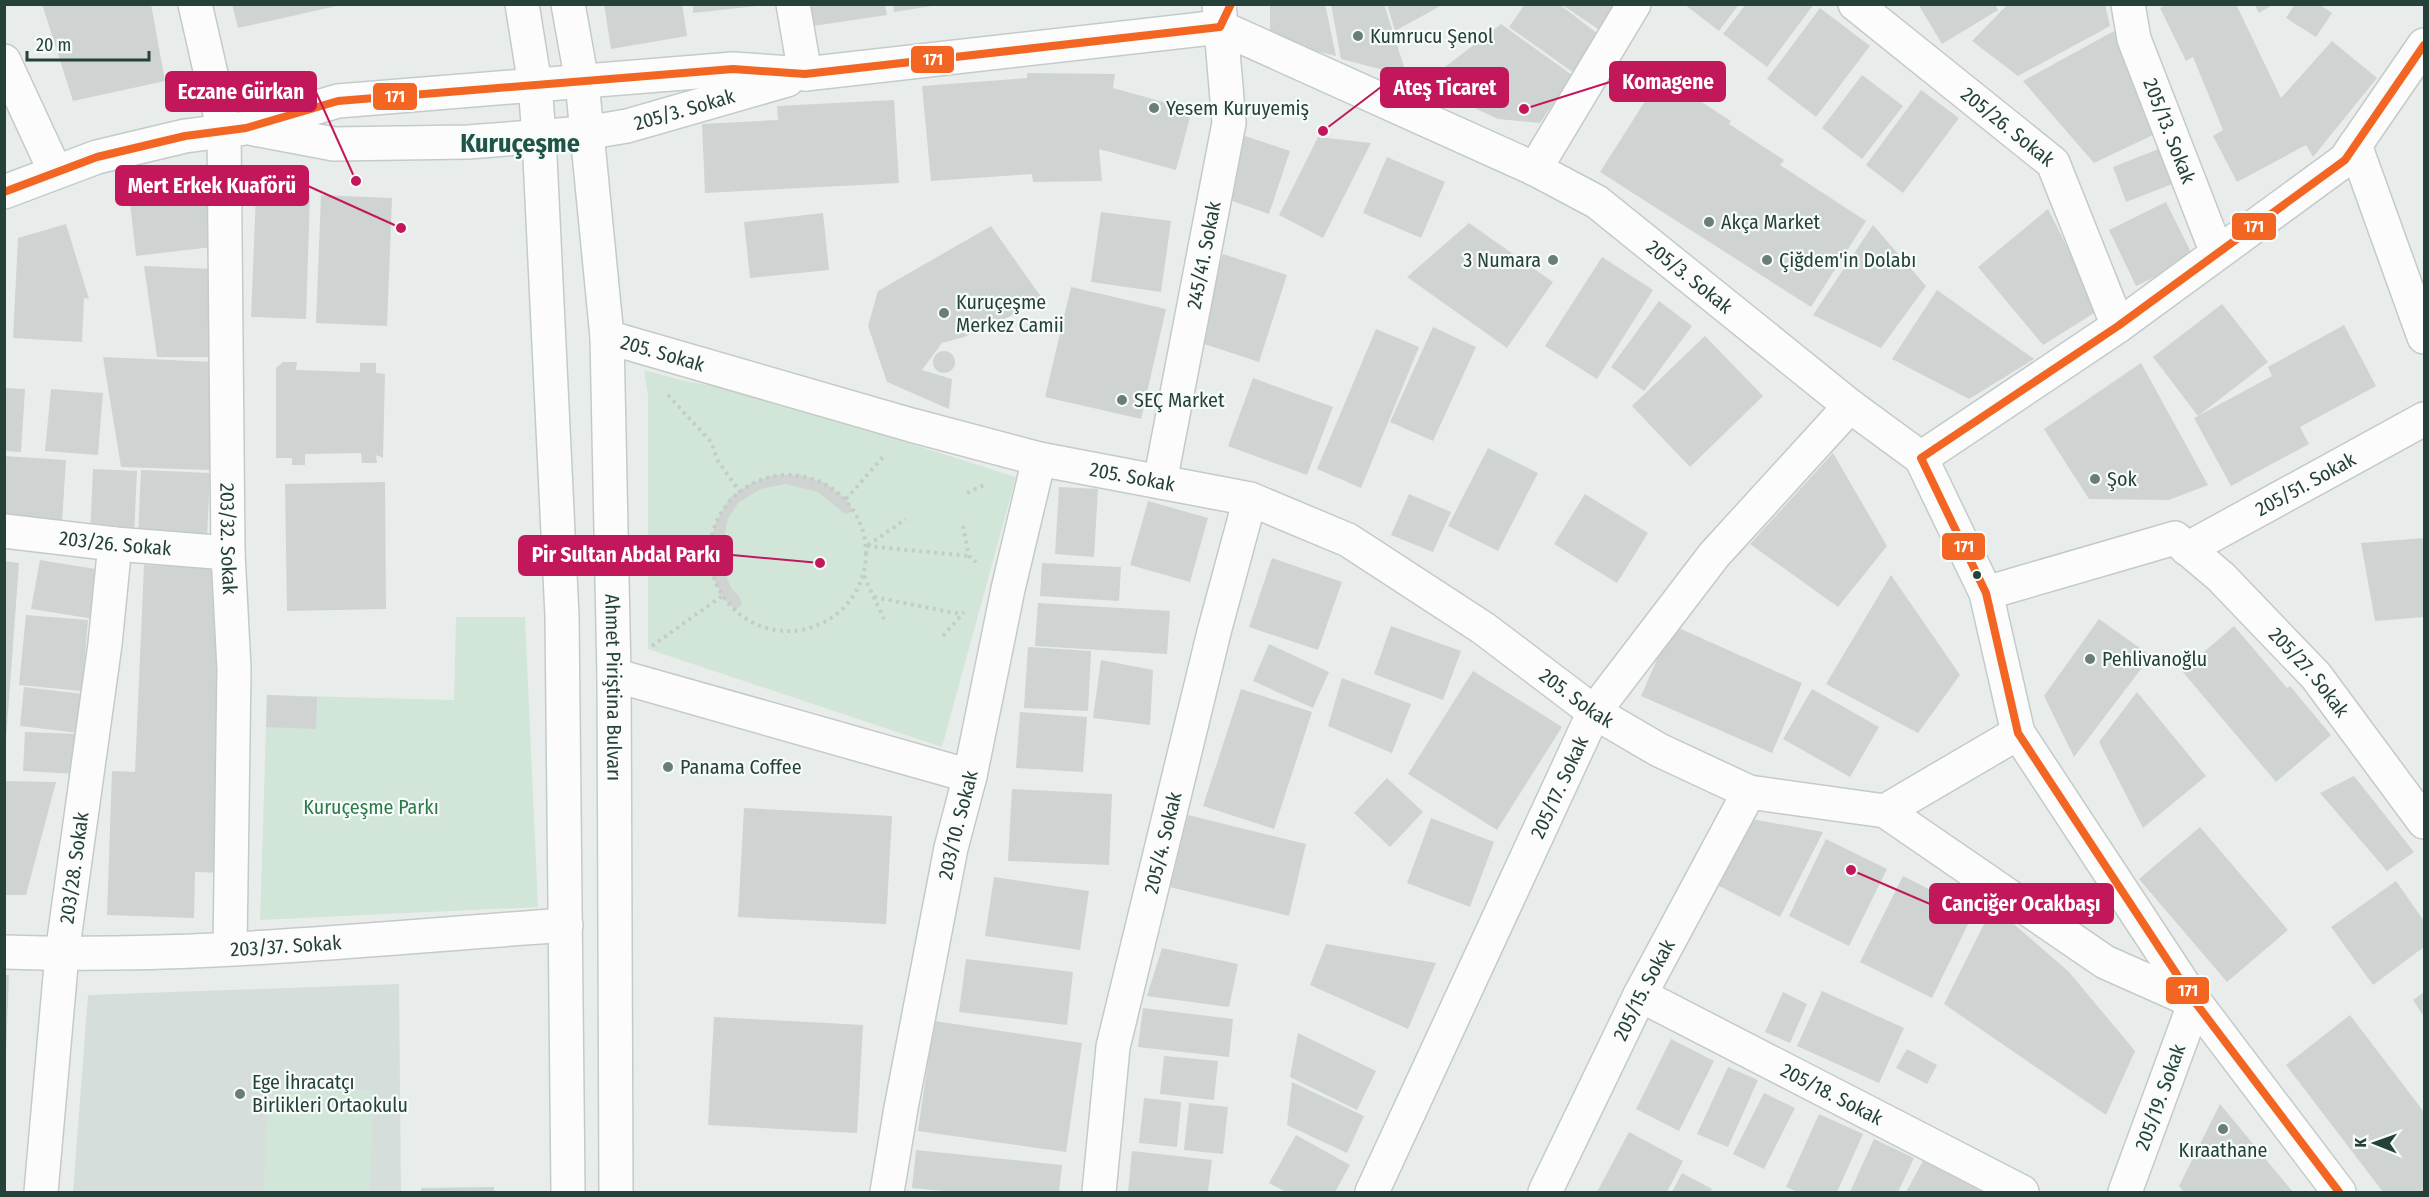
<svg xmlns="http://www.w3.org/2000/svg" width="2429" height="1197" font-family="'Fira Sans Condensed',sans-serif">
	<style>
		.built { fill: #d6dedb }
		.green { fill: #d1e6d8 }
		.building { fill: #cfd4d2 }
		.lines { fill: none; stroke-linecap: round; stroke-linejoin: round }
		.street-casing { stroke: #c5cac8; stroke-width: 36 }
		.secondary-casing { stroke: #c3cbc8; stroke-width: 36 }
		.path { stroke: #c3ccca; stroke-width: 4; stroke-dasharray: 3 4.5; stroke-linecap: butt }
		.street { stroke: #fcfcfc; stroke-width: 33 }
		.secondary { stroke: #fcfcfc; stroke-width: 33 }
		.bus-1-casing { stroke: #f7fbf9; stroke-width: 12 }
		.bus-1 { stroke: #f26522; stroke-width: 8 }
		.poi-dot { fill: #697e78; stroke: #f7fbf9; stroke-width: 2 }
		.bus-dot { fill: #24423a; stroke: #f7fbf9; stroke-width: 2 }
		.labels { text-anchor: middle; stroke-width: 4.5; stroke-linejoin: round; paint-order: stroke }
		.poi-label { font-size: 20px; fill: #24423a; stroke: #f7fbf9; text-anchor: start }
		.street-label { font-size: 20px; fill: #24423a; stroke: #f7fbf9 }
		.park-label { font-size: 20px; fill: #2d7a4b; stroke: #f7fbf9 }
		.district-label { font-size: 26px; font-weight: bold; fill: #1f5548; stroke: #f7fbf9 }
		.leader { fill: none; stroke: #c2185b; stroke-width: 2 }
		.callout-dot { fill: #c2185b; stroke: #f7fbf9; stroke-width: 2 }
		.callout { fill: #c2185b; stroke: #c2185b; stroke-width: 2 }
		.callout-label { font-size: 21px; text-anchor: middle; font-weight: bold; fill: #fff }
		.line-badge { stroke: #f7fbf9; stroke-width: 2 }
		.badge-label { font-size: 16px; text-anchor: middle; font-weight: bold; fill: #fff }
	</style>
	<rect width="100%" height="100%" fill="#e8edeb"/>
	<path class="built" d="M399,984l2,208h-328l15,-197z"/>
	<g class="green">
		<path d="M644,370l37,10 72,14 263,83 -74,270 -294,-98v-253z"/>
		<path d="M456,617h69l13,290 -278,13 7,-225 187,5z"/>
		<path d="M268,1087l105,3 -3,102h-106z"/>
	</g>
	<g class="building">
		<path d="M42,4h109l14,77 -92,20z"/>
		<path d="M232,4h109v1l-103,23z"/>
		<path d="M604,4h78l5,32 -76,13z"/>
		<path d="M693,4h64v2l-64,7z"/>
		<path d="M893,4h39v2l-38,6z"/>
		<path d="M1270,4h55l11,52 -66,-17z"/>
		<path d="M1331,4h53l23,72 -66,-17z"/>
		<path d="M1387,4h57l-49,27z"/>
		<path d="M1525,4h34l39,30 -24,39 -65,-46z"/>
		<path d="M1561,4h55l-15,27z"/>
		<path d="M1684,4h55l-20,27z"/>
		<path d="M1746,4h68l-47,63 -44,-33z"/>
		<path d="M1918,4h77l3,6 -56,34z"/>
		<path d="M2008,4h97l5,22 -92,50 -46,-35z"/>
		<path d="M2168,4h68l45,94 51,-57 45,37 -64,79 -7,-12 -69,37 -24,-46 10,-6 -30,-73 -7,4 -26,-53z"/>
		<path d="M2254,4h20l-15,9z"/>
		<path d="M2295,4h24l13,9 -16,24 -30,-19z"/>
		<path d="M810,5h75l2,10 -74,11z"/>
		<path d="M1820,8l50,38 -54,71 -49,-38z"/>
		<path d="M1501,24l71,51 -32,48 -42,-4 -75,-35z"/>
		<path d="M2114,31l41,103 -61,29 -71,-82z"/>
		<path d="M1027,73l88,1 -2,14 79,22 -16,60 -77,-21 3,32 -69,1 -1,-8 -101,7 -9,-95 105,-8z"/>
		<path d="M1862,75l41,31 -41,53 -40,-31z"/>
		<path d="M1661,76l70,45 -2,3 55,36 -4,5 86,56 -55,86 -211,-135z"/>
		<path d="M1921,90l38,28 -56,75 -37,-28z"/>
		<path d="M894,100l5,83 -194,10 -3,-69 76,-4 -1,-14z"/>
		<path d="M1242,135l48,16 -21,63 -48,-17z"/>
		<path d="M1318,137l53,6 -48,95 -44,-23z"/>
		<path d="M2161,148l14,35 -49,19 -13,-35z"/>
		<path d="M1387,157l58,25 -24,56 -58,-25z"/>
		<path d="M205,185l7,62 -76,9 -7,-62z"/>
		<path d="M256,193l54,2 -4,124 -55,-2z"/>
		<path d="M321,195l71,3 -5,128 -71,-3z"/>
		<path d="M2166,202l28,56 -58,28 -27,-56z"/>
		<path d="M2048,209l51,101 -56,35 -65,-78z"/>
		<path d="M1101,212l70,9 -10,71 -70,-10z"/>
		<path d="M823,213l6,57 -79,8 -6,-56z"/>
		<path d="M1469,223l84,59 -46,66 -100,-71z"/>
		<path d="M66,224l23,75 -5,-1 -2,44 -69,-4 5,-100z"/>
		<path d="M1873,225l53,61 -45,62 -68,-33z"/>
		<path d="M991,226l53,75 -80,36 -22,6 -20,27 30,9 -3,30 -62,-27 -19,-56 10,-35z"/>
		<path d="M1223,254l64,21 -28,87 -64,-21z"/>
		<path d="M1602,257l51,33 -56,89 -52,-33z"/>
		<path d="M144,266l69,3 -3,88h-53z"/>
		<path d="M1071,287l95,22 -25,110 -96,-22z"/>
		<path d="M1937,290l97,69 -65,40 -77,-40z"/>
		<path d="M1659,301l33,25 -48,65 -33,-24z"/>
		<path d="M2222,304l46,58 -70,54 74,-40 -4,-9 76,-42 32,61 -76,41 9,17 -78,42 -37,-68 4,-2 -45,-59z"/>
		<path d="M1433,327l43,20 -43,94 -43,-19z"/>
		<path d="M1376,329l43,18 -58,141 -44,-19z"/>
		<path d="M1705,336l58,60 -73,71 -58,-61z"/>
		<circle cx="944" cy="362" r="11"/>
		<path d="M103,357l111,5 -4,108 -89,-3z"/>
		<path d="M283,362h14l-1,8 64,2v-9h16v10l9,1 -2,84 -7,-3 1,8h-15l-1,-10 -56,1v11h-13v-7h-16v-90z"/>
		<path d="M2141,363l67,122 -39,15 -80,-1 -45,-70z"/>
		<path d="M1253,378l80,29 -26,68 -79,-29z"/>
		<path d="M4,388l21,1 -4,63 -17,-1z"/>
		<path d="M51,389l52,4 -5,62 -53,-4z"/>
		<path d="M1488,448l50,25 -40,78 -50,-25z"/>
		<path d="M1833,453l54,93 -49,61 -88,-63z"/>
		<path d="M4,456l62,4 -4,62 -58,-8z"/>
		<path d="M93,469l44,2 -3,65 -44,-1z"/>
		<path d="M141,470l69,3 -3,65 -69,-2z"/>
		<path d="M774,475h26l25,8 21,16 7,12 -8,3 -27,-22 -33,-8 -24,5 -22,13 -11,16 -6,32 3,23 6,15 8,8 3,9 -7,5 -13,-14 -11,-23 -2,-26 7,-25 14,-24 20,-14z"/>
		<path d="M385,482l1,127 -99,2 -2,-127z"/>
		<path d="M1059,487l39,2 -4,68 -39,-3z"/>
		<path d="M1409,494l42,18 -18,40 -42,-17z"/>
		<path d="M1585,494l63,39 -31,50 -63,-39z"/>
		<path d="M1148,501l60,17 -18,64 -60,-17z"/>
		<path d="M2424,538v79l-49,4 -14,-78z"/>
		<path d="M1272,558l70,24 -24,68 -69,-23z"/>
		<path d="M40,560l62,10 -8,49 -63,-10z"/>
		<path d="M4,561l15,2 -13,177h-2z"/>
		<path d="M1042,563l79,4 -2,34 -79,-5z"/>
		<path d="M144,565l77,2 1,306 -27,-1 -1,46 -87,-3 5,-144 23,1z"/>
		<path d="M1891,575l69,100 -42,58 -92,-49z"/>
		<path d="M1038,603l132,8 -3,43 -132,-8z"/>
		<path d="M26,615l62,5 -6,71 -63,-6z"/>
		<path d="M2099,619l52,37 -77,101 -30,-61z"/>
		<path d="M1672,625l130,58 -30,70 -131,-57z"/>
		<path d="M1391,626l70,25 -18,49 -69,-26z"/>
		<path d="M2234,626l53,62 3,-2 41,49 -55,47 -94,-111z"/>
		<path d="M1269,644l60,28 -16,36 -60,-27z"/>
		<path d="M1028,647l63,4 -3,60 -64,-3z"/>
		<path d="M1101,660l52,10 -3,55 -57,-7z"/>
		<path d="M1473,671l89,56 -65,103 -89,-56z"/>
		<path d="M1342,678l69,26 -19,49 -64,-27z"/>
		<path d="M24,687l59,7 -4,39 -59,-7z"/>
		<path d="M1241,689l71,23 -38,117 -71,-23z"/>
		<path d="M1812,689l67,38 -29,50 -67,-38z"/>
		<path d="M2137,692l69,84 -63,52 -44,-86z"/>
		<path d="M267,695l50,2 -1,32 -50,-2z"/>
		<path d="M1020,712l67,5 -4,55 -67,-4z"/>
		<path d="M25,732l53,2 -2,40 -53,-3z"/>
		<path d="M2354,776l60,76 -27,19 -67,-78z"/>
		<path d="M1387,778l36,34 -33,35 -36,-34z"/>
		<path d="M4,781l52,1 -30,113h-22z"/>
		<path d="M1012,789l100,5 -3,71 -101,-4z"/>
		<path d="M744,808l148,8 -6,108 -148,-7z"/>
		<path d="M1188,815l118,29 -17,72 -119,-29z"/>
		<path d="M1431,818l63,24 -24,65 -63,-24z"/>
		<path d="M1746,818l77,14 -43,85 -65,-33z"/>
		<path d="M2200,827l88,103 -61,52 -88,-103z"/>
		<path d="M1826,839l61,30 -38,77 -60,-30z"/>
		<path d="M1903,876l71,36 -42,86 -72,-36z"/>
		<path d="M994,877l95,14 -9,59 -95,-14z"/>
		<path d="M2396,881l28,40v26l-51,38 -42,-58z"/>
		<path d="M1993,906l76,66 66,79 -29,64 -162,-111z"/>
		<path d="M1326,944l110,19 -28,66 -98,-44z"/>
		<path d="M1162,948l76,16 -9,43 -82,-11z"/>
		<path d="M966,959l107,13 -6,53 -108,-13z"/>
		<path d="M4,975h5l-3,81h-2z"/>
		<path d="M1822,991l82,37 -25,55 -82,-37z"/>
		<path d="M1783,992l24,12 -17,39 -25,-11z"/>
		<path d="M2424,992v25l-11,-17z"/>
		<path d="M1143,1008l90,11 -4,38 -91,-10z"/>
		<path d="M2350,1015l74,97v80h-41l-97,-127z"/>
		<path d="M714,1017l149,8 -6,108 -149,-8z"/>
		<path d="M934,1021l148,22 -16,109 -148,-21z"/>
		<path d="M1298,1033l78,38 -19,39 -67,-33z"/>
		<path d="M1671,1039l43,22 -35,70 -43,-22z"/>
		<path d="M1907,1049l30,16 -10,19 -31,-16z"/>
		<path d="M1164,1056l54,5 -4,39 -54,-6z"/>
		<path d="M1728,1067l30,13 -30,67 -31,-13z"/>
		<path d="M1292,1082l72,34 -17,37 -60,-28z"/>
		<path d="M1764,1093l31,15 -31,61 -31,-15z"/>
		<path d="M1144,1098l37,4 -4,45 -38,-4z"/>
		<path d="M1189,1103l39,4 -5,47 -39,-4z"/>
		<path d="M2220,1104l73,88h-109l-5,-6z"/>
		<path d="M1819,1114l44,20 -26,58h-39l-12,-5z"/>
		<path d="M1629,1132l54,29 -16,31h-70z"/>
		<path d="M1296,1135l54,30 -15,27h-49l-17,-9z"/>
		<path d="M1874,1139l40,19 -16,34h-48z"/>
		<path d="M916,1150l146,15 -3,27h-105l-42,-4z"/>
		<path d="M1132,1151l80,9 -4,32h-80z"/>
		<path d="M1923,1161l60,31h-77z"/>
		<path d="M1682,1173l30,16 -2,3h-38z"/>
		<path d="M494,1187v5h-73v-4z"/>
	</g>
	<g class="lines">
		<defs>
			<g id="street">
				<path id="s1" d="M195,4l29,127 4,422 6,116 -4,279"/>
				<path d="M793,4l12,70"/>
				<path id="s2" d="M1855,4l198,159 65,163"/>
				<path id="s3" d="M2128,4l6,35 83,214"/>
				<path d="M4,61l51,110"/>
				<path d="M2355,145l69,192"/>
				<path d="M1535,169l99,-165"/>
				<path id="s4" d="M607,337l304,88 128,34 211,40 98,41 135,88 111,84 65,38 90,42 136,19 133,-78"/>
				<path d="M1921,458l197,-132 227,-166 79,-115"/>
				<path id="s5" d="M1160,482l69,-359 -10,-119"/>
				<path id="s6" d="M4,531l111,13 113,9"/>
				<path id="s7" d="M2187,549l237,-130"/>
				<path id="s8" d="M1986,593l189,-55 46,39 95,99 108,146"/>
				<path d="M614,675l356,101"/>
				<path d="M1885,811l220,151 90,40 -70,190"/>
				<path id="s9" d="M4,952c188,7 376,-14 562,-27"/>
				<path id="s10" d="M1640,995l382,197"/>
				<path id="s11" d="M41,1192l21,-238 43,-310 10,-100"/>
				<path id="s12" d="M887,1192l14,-84 50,-260 19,-72 38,-187 31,-130"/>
				<path id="s13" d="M1099,1192l14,-145 101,-415 36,-133"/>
				<path id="s14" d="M1372,1192l222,-480 120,-157 136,-149"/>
				<path id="s15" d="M1545,1192l95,-197 109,-203"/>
			</g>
			<g id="secondary">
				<path d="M522,4l13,81 4,51 23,480 6,576"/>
				<path id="s16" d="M568,4l14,78 25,255 7,338 2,517"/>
				<path id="s17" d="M254,129l80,15 134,-2 117,-9 42,-7 160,-46"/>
				<path id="s18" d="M4,192l93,-35 88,-21 61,-8 92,-27 395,-32 72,5 415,-47 315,142 62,33 253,204 71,52 65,135 32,140 177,269 144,190"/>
			</g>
		</defs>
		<use href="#street" class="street-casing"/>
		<use href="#secondary" class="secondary-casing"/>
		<g class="path">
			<path d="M668,395l43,47 7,19 22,31"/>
			<circle cx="788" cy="553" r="78"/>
			<path d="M967,493l17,-8"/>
			<path d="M846,499l37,-42"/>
			<path d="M963,526l6,30 7,6"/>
			<path d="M868,545l38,-26"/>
			<path d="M867,546l102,10"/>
			<path d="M864,576l20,43"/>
			<path d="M874,597l86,17"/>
			<path d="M943,636l21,-24"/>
			<path d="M652,646l70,-50"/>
		</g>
		<use href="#street" class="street"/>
		<use href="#secondary" class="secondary"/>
		<defs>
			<g id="bus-1">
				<path d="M4,192l93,-35 88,-21 61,-8 92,-27 395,-32 72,5 415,-47 11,-23"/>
				<path d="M2339,1192l-144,-190 -177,-269 -32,-140 -65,-135 197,-132 227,-166 79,-115"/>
			</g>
		</defs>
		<use href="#bus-1" class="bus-1-casing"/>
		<use href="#bus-1" class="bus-1"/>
	</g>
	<g class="poi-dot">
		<circle cx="1358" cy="36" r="6"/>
		<circle cx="1154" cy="108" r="6"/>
		<circle cx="1709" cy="222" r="6"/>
		<circle cx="1553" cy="260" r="6"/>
		<circle cx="1767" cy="260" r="6"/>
		<circle cx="944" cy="313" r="6"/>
		<circle cx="1122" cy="400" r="6"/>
		<circle cx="2095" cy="479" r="6"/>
		<circle cx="2090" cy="659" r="6"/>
		<circle cx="668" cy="767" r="6"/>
		<circle cx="240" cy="1094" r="6"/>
		<circle cx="2223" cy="1129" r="6"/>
	</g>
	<circle class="bus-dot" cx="1977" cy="575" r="5"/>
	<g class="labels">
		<g class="poi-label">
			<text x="1370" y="43">Kumrucu Şenol</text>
			<text x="1166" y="115">Yesem Kuruyemiş</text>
			<text x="1721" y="229">Akça Market</text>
			<text x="1541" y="267" text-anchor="end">3 Numara</text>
			<text x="1779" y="267">Çiğdem'in Dolabı</text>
			<text x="956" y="309">Kuruçeşme<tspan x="956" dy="23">Merkez Camii</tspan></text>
			<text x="1134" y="407">SEÇ Market</text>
			<text x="2107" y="486">Şok</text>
			<text x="2102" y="666">Pehlivanoğlu</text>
			<text x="680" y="774">Panama Coffee</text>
			<text x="252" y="1089">Ege İhracatçı<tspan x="252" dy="23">Birlikleri Ortaokulu</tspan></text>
			<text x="2223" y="1157" text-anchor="middle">Kıraathane</text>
		</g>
		<g class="street-label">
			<text dy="7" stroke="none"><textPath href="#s17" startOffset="435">205/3. Sokak</textPath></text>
			<text dy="7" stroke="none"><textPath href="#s2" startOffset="196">205/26. Sokak</textPath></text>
			<text dy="7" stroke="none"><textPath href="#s3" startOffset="134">205/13. Sokak</textPath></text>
			<text dy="7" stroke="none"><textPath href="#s5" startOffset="231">245/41. Sokak</textPath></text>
			<text dy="7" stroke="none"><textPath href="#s18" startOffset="1768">205/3. Sokak</textPath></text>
			<text dy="7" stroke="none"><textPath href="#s4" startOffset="58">205. Sokak</textPath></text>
			<text dy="7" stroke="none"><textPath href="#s4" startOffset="544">205. Sokak</textPath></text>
			<text dy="7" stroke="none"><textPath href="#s7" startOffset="135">205/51. Sokak</textPath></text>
			<text dy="7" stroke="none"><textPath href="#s1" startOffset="538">203/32. Sokak</textPath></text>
			<text dy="7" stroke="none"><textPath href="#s6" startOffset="112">203/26. Sokak</textPath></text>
			<text dy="7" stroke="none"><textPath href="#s8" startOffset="387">205/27. Sokak</textPath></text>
			<text dy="7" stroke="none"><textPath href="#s16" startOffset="686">Ahmet Piriştina Bulvarı</textPath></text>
			<text dy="7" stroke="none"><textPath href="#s4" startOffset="1048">205. Sokak</textPath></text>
			<text dy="7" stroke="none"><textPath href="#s14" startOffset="446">205/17. Sokak</textPath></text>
			<text dy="7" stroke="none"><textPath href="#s12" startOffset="374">203/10. Sokak</textPath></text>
			<text dy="7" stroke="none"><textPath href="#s13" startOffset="356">205/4. Sokak</textPath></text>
			<text dy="7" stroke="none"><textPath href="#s11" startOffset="326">203/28. Sokak</textPath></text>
			<text dy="7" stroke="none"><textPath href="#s9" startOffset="282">203/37. Sokak</textPath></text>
			<text dy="7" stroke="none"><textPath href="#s15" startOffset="225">205/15. Sokak</textPath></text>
			<text dy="7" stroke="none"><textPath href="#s10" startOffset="216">205/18. Sokak</textPath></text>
			<text transform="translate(2160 1097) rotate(-70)" y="7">205/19. Sokak</text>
		</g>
		<g class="park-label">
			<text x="371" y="814">Kuruçeşme Parkı</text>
		</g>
		<g class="district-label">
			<text x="520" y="152">Kuruçeşme</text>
		</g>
	</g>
	<path class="leader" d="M1524 109L1610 82M1323 131L1381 87M356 181L316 92M401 228L308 186M820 563L732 555M1851 870L1930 904"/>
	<g class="callout-dot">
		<circle cx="1524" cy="109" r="6"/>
		<circle cx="1323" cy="131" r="6"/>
		<circle cx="356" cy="181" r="6"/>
		<circle cx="401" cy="228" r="6"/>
		<circle cx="820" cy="563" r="6"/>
		<circle cx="1851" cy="870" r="6"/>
	</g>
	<g class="callout">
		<rect x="1610" y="62" width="115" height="39" rx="6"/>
		<rect x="1381" y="68" width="127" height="39" rx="6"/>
		<rect x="166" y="72" width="150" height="39" rx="6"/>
		<rect x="116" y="166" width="192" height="39" rx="6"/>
		<rect x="519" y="536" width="213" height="39" rx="6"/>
		<rect x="1930" y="884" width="183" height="39" rx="6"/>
	</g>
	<g class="callout-label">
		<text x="1668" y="89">Komagene</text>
		<text x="1445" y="95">Ateş Ticaret</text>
		<text x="241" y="99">Eczane Gürkan</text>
		<text x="212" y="193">Mert Erkek Kuaförü</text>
		<text x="626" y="562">Pir Sultan Abdal Parkı</text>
		<text x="2021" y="911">Canciğer Ocakbaşı</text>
	</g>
	<g class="line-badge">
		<rect x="910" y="45" width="45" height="29" rx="6" fill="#f26522"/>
		<rect x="372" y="82" width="46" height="29" rx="6" fill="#f26522"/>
		<rect x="2231" y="212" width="46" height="29" rx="6" fill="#f26522"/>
		<rect x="1941" y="532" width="45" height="29" rx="6" fill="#f26522"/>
		<rect x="2165" y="976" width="45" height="29" rx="6" fill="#f26522"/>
	</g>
	<g class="badge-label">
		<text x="933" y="65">171</text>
		<text x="395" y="102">171</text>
		<text x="2254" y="232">171</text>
		<text x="1964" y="552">171</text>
		<text x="2188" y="996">171</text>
	</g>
	<rect width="2429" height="1197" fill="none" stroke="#24423a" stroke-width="12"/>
	<g transform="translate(2375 1143) rotate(271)" stroke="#f7fbf9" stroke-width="4.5" paint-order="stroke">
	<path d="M0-4.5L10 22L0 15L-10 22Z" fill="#24423a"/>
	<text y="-9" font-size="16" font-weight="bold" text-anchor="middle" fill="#24423a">K</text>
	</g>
	<path d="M27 51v9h122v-9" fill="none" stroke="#24423a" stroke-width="3"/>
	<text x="36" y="51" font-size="18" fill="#24423a" stroke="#f7fbf9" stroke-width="4.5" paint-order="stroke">20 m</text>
</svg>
